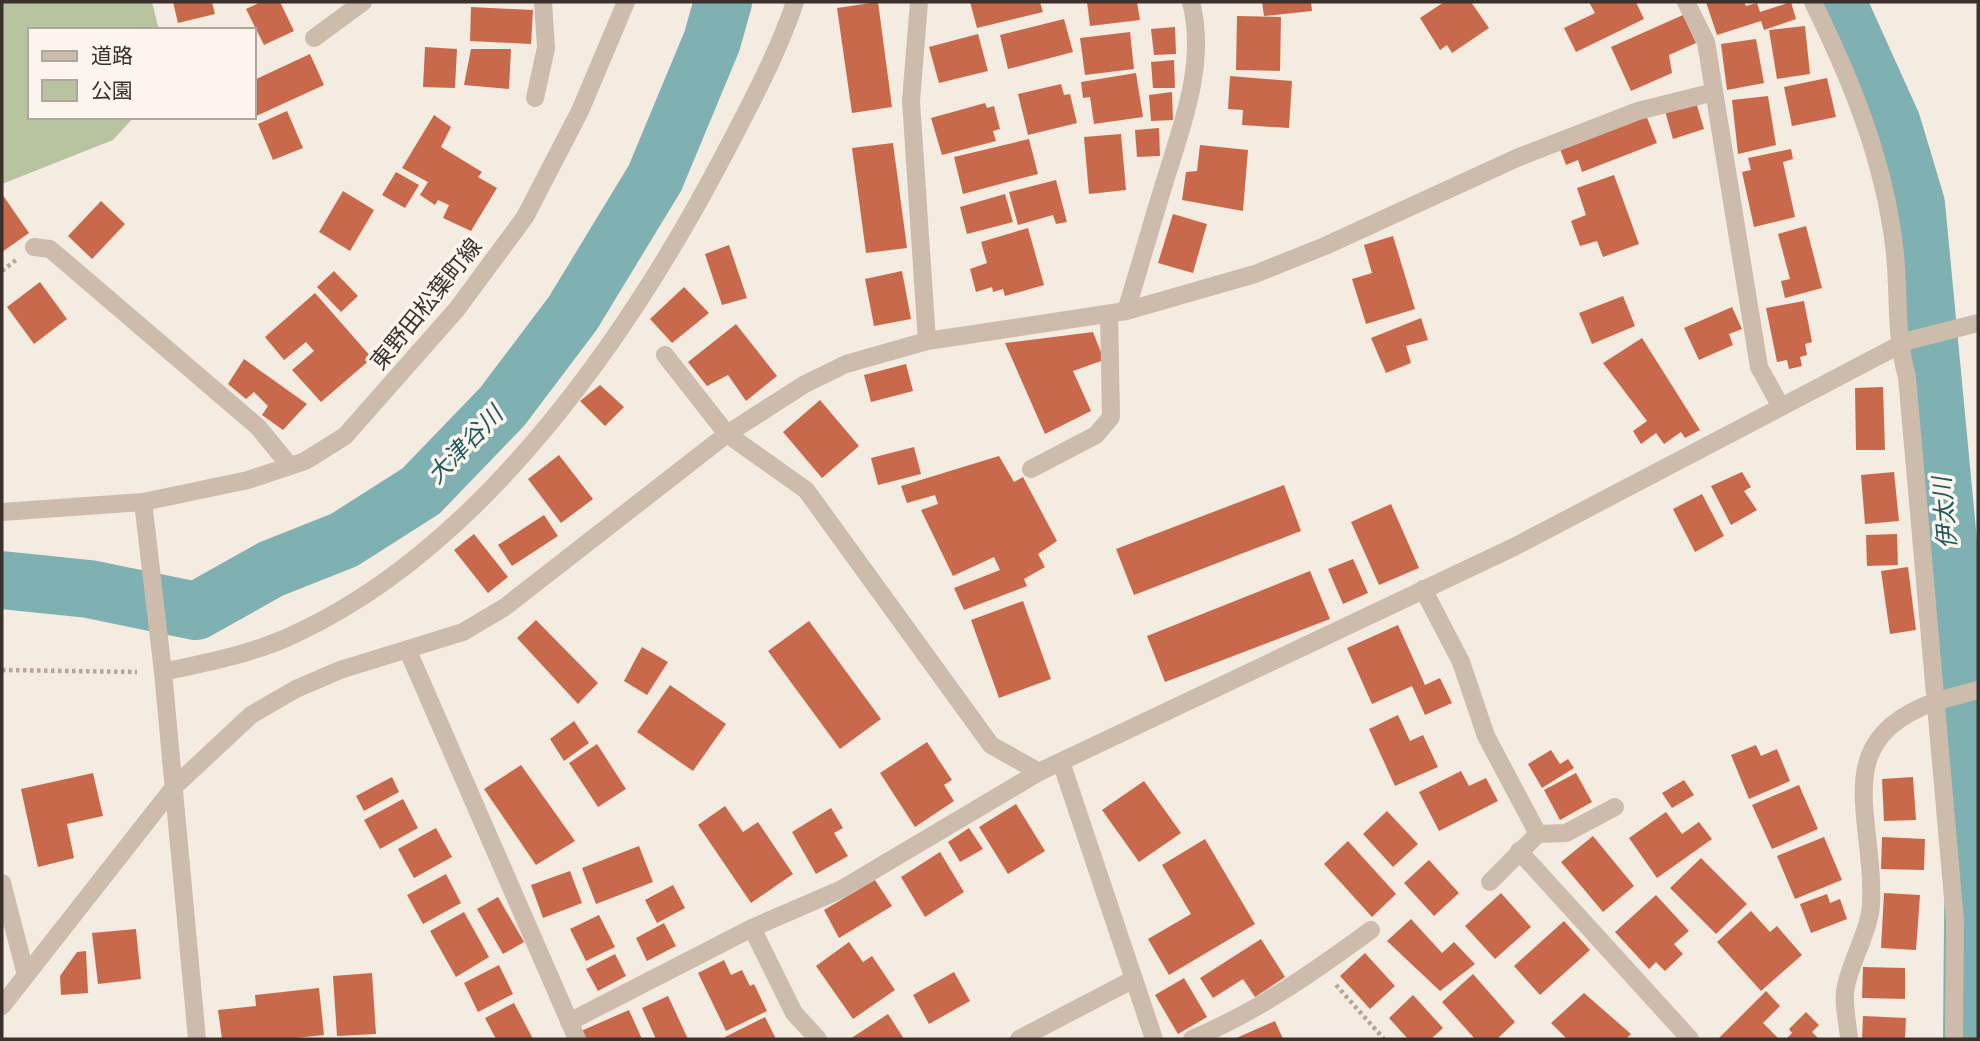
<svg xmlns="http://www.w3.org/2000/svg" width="1980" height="1041" font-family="Cabin,'Noto Sans JP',sans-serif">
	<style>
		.green { fill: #b8c4a0 }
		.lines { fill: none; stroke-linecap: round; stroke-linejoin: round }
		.river { stroke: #7fb0b2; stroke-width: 58 }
		.building { fill: #c8694b }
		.path { stroke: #b9a596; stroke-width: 4.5; stroke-dasharray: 3.5 3.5; stroke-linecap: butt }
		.pedestrian { stroke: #cdbbac; stroke-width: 18 }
		.minor { stroke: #cdbbac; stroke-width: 18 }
		.labels { text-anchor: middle; stroke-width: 7; stroke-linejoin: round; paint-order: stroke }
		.street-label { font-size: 23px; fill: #3b302b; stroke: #fbf5ee }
		.water-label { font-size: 24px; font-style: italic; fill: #1f5a5e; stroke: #fbf5ee }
	</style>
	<rect width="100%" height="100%" fill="#f4ebe1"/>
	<path class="green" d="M2,2h150l7,28h-129v87h104l-21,23 -111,44z"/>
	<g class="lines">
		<g class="river">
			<path d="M1837,2l55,122 24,80 58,612 -2,223"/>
			<path d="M2,580l87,9 107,22 75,-42 73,-29 77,-49 81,-84 71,-94 82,-135 57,-137 11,-39"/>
		</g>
	</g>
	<g class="building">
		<path d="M173,2h39l3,12 -37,9z"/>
		<path d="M261,2h19l14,29 -30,14 -18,-36z"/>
		<path d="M878,2l14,105 -40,6 -15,-105z"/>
		<path d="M970,2h70l3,10 -66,16z"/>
		<path d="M1087,2h50l3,18 -50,6z"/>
		<path d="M1262,2h49l1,9 -48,5z"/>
		<path d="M1444,2h27l18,26 -37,25 -5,-8 -7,5 -20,-32z"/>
		<path d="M1589,2h47l8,17 -68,33 -12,-24 31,-15z"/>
		<path d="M1706,2h38l2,4 11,-3 3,9 31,-10 5,17 -32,11 -3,-9 -44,14z"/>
		<path d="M471,7l62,3 -2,34 -61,-3z"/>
		<path d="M1683,15l13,28 -27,12 3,18 -41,18 -20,-44z"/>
		<path d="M1237,16l44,1 -1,54 -44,-1z"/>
		<path d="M1064,19l9,33 -65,17 -8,-34z"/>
		<path d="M1805,26l5,48 -33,5 -8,-49z"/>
		<path d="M1175,27l1,27 -22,1 -3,-26z"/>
		<path d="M1130,32l4,37 -49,6 -5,-37z"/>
		<path d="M978,34l10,37 -49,12 -10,-36z"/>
		<path d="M1756,39l8,44 -37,7 -6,-46z"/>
		<path d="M425,47l32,2 -2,39 -32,-1z"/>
		<path d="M471,49h40l-2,40 -45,-4z"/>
		<path d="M310,54l14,31 -70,32v-37z"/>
		<path d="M1174,60l1,28h-22l-2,-26z"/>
		<path d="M1136,73l7,44 -49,7 -4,-27 -7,1 -2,-16z"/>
		<path d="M1230,76l62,5 -3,47 -47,-3 1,-15 -15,-1z"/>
		<path d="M1827,78l9,39 -44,9 -8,-39z"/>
		<path d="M1061,84l3,11 6,-1 7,29 -49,12 -10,-41z"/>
		<path d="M1172,92l1,28 -22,1 -2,-26z"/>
		<path d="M1768,96l8,49 -38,9 -6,-54z"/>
		<path d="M1696,102l8,27 -31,10 -8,-28z"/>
		<path d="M985,103l2,5 7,-2 6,23 -7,2 3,10 -54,14 -11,-37z"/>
		<path d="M287,111l16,37 -30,12 -15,-36z"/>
		<path d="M434,115l17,12 -10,20 41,25 -4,5 19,11 -26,43 -28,-13 6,-13 -11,-5 -3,5 -15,-10 8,-13 -26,-14z"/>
		<path d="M1646,115l11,28 -75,29 -4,-12 -12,5 -6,-16z"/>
		<path d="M1159,128l1,28 -23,1 -2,-27z"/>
		<path d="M1121,134l5,56 -37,4 -5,-57z"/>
		<path d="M1029,139l9,35 -75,20 -9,-37z"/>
		<path d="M893,143l14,105 -41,5 -14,-105z"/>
		<path d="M1200,145l48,5 -5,61 -61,-11 4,-28 11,-1z"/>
		<path d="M1791,149l2,10 -10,3 12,55 -41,10 -12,-55 9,-2 -3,-12z"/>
		<path d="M396,172l23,13 -14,23 -23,-13z"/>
		<path d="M1614,175l25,69 -36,13 -6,-16 -17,5 -9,-25 15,-6 -9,-27z"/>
		<path d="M1056,180l11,42 -11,2 -3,-9 -35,10 -9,-33z"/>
		<path d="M343,191l31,19 -24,41 -31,-19z"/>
		<path d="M2,194l27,39 -27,19z"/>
		<path d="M1005,194l8,28 -46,12 -7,-27z"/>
		<path d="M101,201l24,23 -33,35 -24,-23z"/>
		<path d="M1173,214l34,10 -14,49 -35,-10z"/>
		<path d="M1806,226l16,62 -37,10 -4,-17 9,-2 -12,-45z"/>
		<path d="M1028,228l16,57 -39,11 -2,-7 -10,3 -1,-5 -16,5 -6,-23 17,-6 -6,-21z"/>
		<path d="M1393,236l22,73 -49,15 -14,-45 20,-6 -8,-28z"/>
		<path d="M729,245l18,53 -25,7 -17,-51z"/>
		<path d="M334,271l24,25 -17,16 -24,-25z"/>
		<path d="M902,271l9,48 -37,7 -9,-47z"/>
		<path d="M40,282l27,37 -33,25 -27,-37z"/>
		<path d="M684,287l25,26 -37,30 -22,-24z"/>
		<path d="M315,293l57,65 -51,44 -29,-32 22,-19 -8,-9 -22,18 -19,-23z"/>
		<path d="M1623,296l12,30 -43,18 -13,-31z"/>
		<path d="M1804,301l8,41 -7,2 2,11 -7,2 2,9 -13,3 -2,-9 -10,2 -11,-54z"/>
		<path d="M1732,307l10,22 -13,5 4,11 -34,15 -15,-32z"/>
		<path d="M1421,318l7,22 -22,6 5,17 -25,10 -15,-35z"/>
		<path d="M736,324l41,52 -31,25 -18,-26 -21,11 -19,-24z"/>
		<path d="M1093,332l11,28 -31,11 18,40 -46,23 -40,-91z"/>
		<path d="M1642,338l58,92 -15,8 -4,-6 -17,12 -8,-11 -15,11 -8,-13 14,-10 -44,-58z"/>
		<path d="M244,359l63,45 -24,26 -21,-15 6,-9 -14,-14 -8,7 -18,-15z"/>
		<path d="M906,364l7,27 -42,11 -7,-27z"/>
		<path d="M600,385l24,22 -19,19 -25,-25z"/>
		<path d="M1883,387l2,63h-29l-1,-62z"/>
		<path d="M820,400l39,46 -37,32 -39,-46z"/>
		<path d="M914,447l7,27 -43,11 -7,-27z"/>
		<path d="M559,455l34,44 -32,24 -33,-44z"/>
		<path d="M999,456l15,26 9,-5 34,64 -19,13 7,13 -21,12 3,7 -63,24 -10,-22 46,-18 -6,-13 -41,19 -32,-66 17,-6 -3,-9 -28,8 -6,-17z"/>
		<path d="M1742,472l9,15 -7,4 13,19 -26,15 -20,-39z"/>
		<path d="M1894,472l5,49 -34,3 -4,-49z"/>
		<path d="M1284,485l17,46 -167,64 -18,-46z"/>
		<path d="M1702,494l22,42 -29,16 -22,-43z"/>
		<path d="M1391,504l28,64 -40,17 -28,-63z"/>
		<path d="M544,515l14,21 -46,30 -14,-21z"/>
		<path d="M474,534l34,43 -20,16 -34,-43z"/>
		<path d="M1897,534l1,31 -31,1 -1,-31z"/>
		<path d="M1353,559l15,34 -25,11 -15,-35z"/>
		<path d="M1908,567l8,63 -26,4 -9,-63z"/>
		<path d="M1310,571l20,48 -165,63 -18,-46z"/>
		<path d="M1023,601l28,78 -52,19 -28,-78z"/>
		<path d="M536,620l62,63 -20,21 -61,-66z"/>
		<path d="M809,621l72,98 -41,30 -72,-98z"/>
		<path d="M1398,625l27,60 15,-7 12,25 -27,12 -13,-29 -40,18 -25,-56z"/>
		<path d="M642,647l26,15 -21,33 -23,-14z"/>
		<path d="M670,685l56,39 -33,47 -56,-39z"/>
		<path d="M1398,715l12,26 13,-6 15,32 -43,19 -26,-57z"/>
		<path d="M574,721l15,22 -25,18 -14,-22z"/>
		<path d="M927,742l25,38 -8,5 10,16 -39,26 -35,-54z"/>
		<path d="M597,744l29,45 -28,18 -29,-44z"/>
		<path d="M1756,745l5,11 16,-7 13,32 -41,18 -18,-44z"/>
		<path d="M1551,750l9,14 8,-5 6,9 -32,20 -14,-24z"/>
		<path d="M521,765l54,76 -39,24 -52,-76z"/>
		<path d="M1461,771l8,15 17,-8 12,23 -59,30 -20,-39z"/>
		<path d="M93,773l10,43 -36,8 7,34 -36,9 -17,-78z"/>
		<path d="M1576,773l16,29 -32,18 -16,-30z"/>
		<path d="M392,777l7,15 -35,19 -8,-15z"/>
		<path d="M1913,777l3,43 -32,1 -2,-42z"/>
		<path d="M1684,780l10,15 -22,13 -10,-15z"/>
		<path d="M1144,781l37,52 -42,29 -37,-52z"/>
		<path d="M1799,785l19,44 -46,20 -20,-44z"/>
		<path d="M403,799l15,29 -38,21 -16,-29z"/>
		<path d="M1016,804l29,47 -37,23 -29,-47z"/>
		<path d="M725,806l18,26 15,-10 35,52 -42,29 -53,-78z"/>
		<path d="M831,808l12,20 -9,5 14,23 -32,18 -24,-42z"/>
		<path d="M1387,811l31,33 -25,23 -30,-33z"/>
		<path d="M1666,812l16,22 17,-12 13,17 -55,39 -28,-40z"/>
		<path d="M436,828l16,29 -38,21 -16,-29z"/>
		<path d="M969,828l14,21 -23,13 -12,-20z"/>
		<path d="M1593,836l41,50 -31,26 -42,-50z"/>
		<path d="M1824,837l18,43 -47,19 -18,-43z"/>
		<path d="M1882,837l43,2 -1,31 -43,-1z"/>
		<path d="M1205,839l50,85 -86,51 -21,-36 43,-25 -29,-49z"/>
		<path d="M1348,841l48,53 -24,23 -48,-53z"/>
		<path d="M639,846l14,36 -57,22 -14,-36z"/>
		<path d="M940,852l24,40 -39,25 -24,-40z"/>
		<path d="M1701,858l46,46 -31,30 -46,-46z"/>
		<path d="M1429,860l30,33 -25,23 -30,-33z"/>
		<path d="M570,871l12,32 -39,15 -12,-33z"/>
		<path d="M446,874l15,29 -38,21 -16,-29z"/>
		<path d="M875,880l17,26 -53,32 -15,-28z"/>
		<path d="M673,885l12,23 -28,15 -12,-23z"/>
		<path d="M1501,893l30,34 -36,32 -30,-33z"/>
		<path d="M1884,893l36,2 -4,55 -35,-2z"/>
		<path d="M1827,894l3,9 10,-4 7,20 -36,14 -11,-29z"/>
		<path d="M1656,895l33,36 -15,13 9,10 -18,17 -9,-9 -7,7 -34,-37z"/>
		<path d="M498,897l26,45 -21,12 -26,-45z"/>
		<path d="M1751,911l19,21 7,-6 25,29 -41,36 -44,-49z"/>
		<path d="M464,912l25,45 -33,20 -26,-46z"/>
		<path d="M599,915l16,32 -29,14 -16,-32z"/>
		<path d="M1411,919l31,34 12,-11 21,22 -35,27 -53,-50z"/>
		<path d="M1564,921l26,29 -50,45 -26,-29z"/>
		<path d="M664,923l12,23 -29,15 -11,-23z"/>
		<path d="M136,929l5,50 -43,5 -6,-51z"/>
		<path d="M1261,939l24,38 -30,20 -12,-18 -30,19 -13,-20z"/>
		<path d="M849,942l14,20 9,-6 23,34 -42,29 -37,-53z"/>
		<path d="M86,951l2,42 -27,2 -1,-19 17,-24z"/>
		<path d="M1365,953l30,33 -25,23 -30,-33z"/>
		<path d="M615,954l11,22 -28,15 -12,-22z"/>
		<path d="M724,960l7,15 11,-5 8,16 4,-2 13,27 -41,20 -28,-58z"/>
		<path d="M499,965l14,29 -35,18 -14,-29z"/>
		<path d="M1863,967l42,1v31l-43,-1z"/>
		<path d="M954,972l16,29 -41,23 -16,-29z"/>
		<path d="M372,973l4,61 -39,2 -4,-60z"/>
		<path d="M1473,974l42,48 -18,17h-22l-33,-37z"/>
		<path d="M1184,978l23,39 -29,17 -23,-39z"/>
		<path d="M319,988l5,47 -38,4h-64l-4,-29 38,-4 -1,-11z"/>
		<path d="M1766,991l14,15 -17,17 16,16h-61z"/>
		<path d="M1584,993l47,41 -5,5h-59l-16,-16z"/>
		<path d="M1413,995l30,33 -12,11h-23l-19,-21z"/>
		<path d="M668,996l20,43h-32l-14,-31z"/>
		<path d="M514,1003l19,36h-37l-11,-21z"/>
		<path d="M629,1010l13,29h-57l-4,-8z"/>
		<path d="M1806,1012l13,13 -7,7 7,7h-33l6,-6 -3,-4z"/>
		<path d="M888,1014l16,25h-54z"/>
		<path d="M1863,1016l43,2 -1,21h-43z"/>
		<path d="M765,1017l11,22h-50l-1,-2z"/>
		<path d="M1275,1021l8,18h-49z"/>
	</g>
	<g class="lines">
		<g class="path">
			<path d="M2,271l14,-11"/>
			<path d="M2,670l135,2"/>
			<path d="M1336,985l48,54"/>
		</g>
		<path class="pedestrian" d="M1849,1039c-1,-16 -7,-37 -3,-53 5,-25 24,-57 25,-82 5,-86 -46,-164 66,-203"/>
		<g class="minor">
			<path d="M919,2l-8,99 16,240"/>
			<path d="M1686,2l20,40 53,325 22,40"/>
			<path d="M1813,2c38,78 70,155 81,243 6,46 0,86 13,132l48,544 -1,118"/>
			<path d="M314,38l49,-36"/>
			<path d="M535,98l11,-50 -3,-46"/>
			<path d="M34,247l16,2 208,178 32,39"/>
			<path d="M1126,311c13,-42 25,-85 38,-127 18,-59 43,-121 27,-182"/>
			<path d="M665,355l62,79 79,56 185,255 48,27"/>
			<path d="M1031,469l65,-34 15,-18 -2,-103"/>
			<path d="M143,502l20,170 34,367"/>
			<path d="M2,512l141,-10 105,-22 57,-19 40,-25 112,-127 68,-92 55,-106 46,-109"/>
			<path d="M1423,589l38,73 25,74 52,98 -48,48"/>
			<path d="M408,651l169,388"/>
			<path d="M163,672c45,-10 90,-18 132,-38 190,-88 337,-303 431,-483 25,-48 52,-98 69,-149"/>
			<path d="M1937,701l41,-11"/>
			<path d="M1061,762l93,277"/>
			<path d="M1538,834l28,-1 49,-26"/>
			<path d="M1519,851l171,188"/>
			<path d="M2,883l24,92"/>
			<path d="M752,928l42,85 24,26"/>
			<path d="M2,1006l172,-219 77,-72 45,-26 44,-19 123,-38 42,-25 222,-173 78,-50 41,-20 81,-23 199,-30 129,-37 70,-28 194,-89 119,-46 76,-19"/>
			<path d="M569,1022l183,-94 90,-39 197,-117 475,-225 393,-206 71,-18"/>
			<path d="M1019,1039l115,-60"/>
			<path d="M1192,1039c65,-27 123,-68 179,-109"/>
		</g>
	</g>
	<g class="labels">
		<g class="street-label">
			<text transform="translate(426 304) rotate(-51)" y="8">東野田松葉町線</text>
		</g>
		<g class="water-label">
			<text transform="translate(465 445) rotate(-46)" y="8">大津谷川</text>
			<text transform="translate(1945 513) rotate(-95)" y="8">伊太川</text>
		</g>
	</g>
	<rect width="1980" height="1041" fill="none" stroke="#3b302b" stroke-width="7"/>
	<rect x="28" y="28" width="228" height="91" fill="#fbf5ee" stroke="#aea6a0" stroke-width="2"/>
	<rect x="42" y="51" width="35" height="10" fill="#cdbbac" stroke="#aea6a0" stroke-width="2"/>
	<text x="91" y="63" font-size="21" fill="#3b302b">道路</text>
	<rect x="42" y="80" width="35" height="21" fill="#b8c4a0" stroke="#aea6a0" stroke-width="2"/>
	<text x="91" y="98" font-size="21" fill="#3b302b">公園</text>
</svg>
